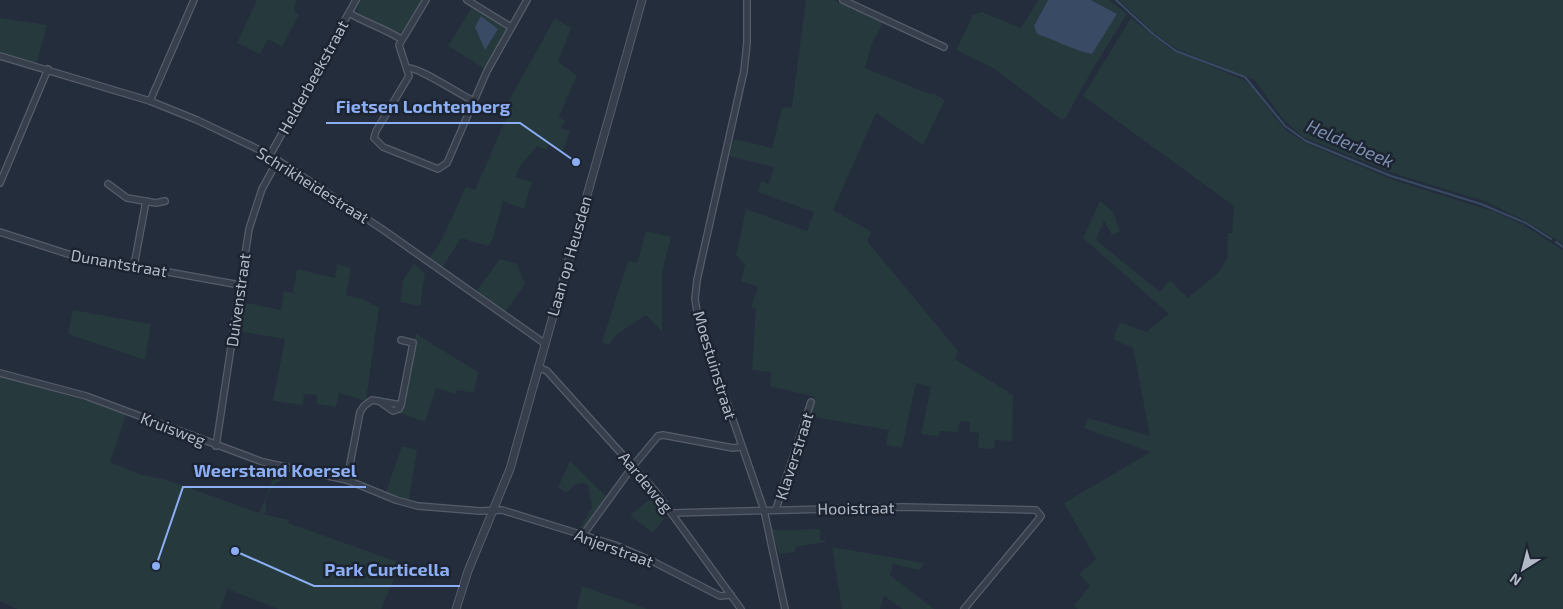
<svg xmlns="http://www.w3.org/2000/svg" width="1563" height="609" font-family="'Exo 2',sans-serif">
	<style>
		.green { fill: #26393d }
		.water { fill: #394a64 }
		.lines { fill: none; stroke-linecap: round; stroke-linejoin: round }
		.stream { stroke: #394a64; stroke-width: 2 }
		.minor-casing { stroke: #565d6a; stroke-width: 8 }
		.tertiary-casing { stroke: #565d6a; stroke-width: 9 }
		.minor { stroke: #383f4c; stroke-width: 5.5 }
		.tertiary { stroke: #383f4c; stroke-width: 7 }
		.labels { text-anchor: middle; stroke-width: 5; stroke-linejoin: round; paint-order: stroke }
		.street-label { font-size: 16px; fill: #b3bac7; stroke: #1d2431 }
		.water-label { font-size: 18px; font-style: italic; fill: #7c8eae; stroke: #1d2431 }
		.leader { fill: none; stroke: #8baef4; stroke-width: 2 }
		.callout-dot { fill: #8baef4; stroke: #1d2431; stroke-width: 2 }
		.callout-label { font-size: 18px; text-anchor: middle; font-weight: bold; fill: #8baef4; stroke: #1d2431; stroke-width: 5; stroke-linejoin: round; paint-order: stroke }
	</style>
	<rect width="100%" height="100%" fill="#242d3c"/>
	<g class="green">
		<path d="M257,0h39l-2,12 5,2 -17,33 -14,-8 -8,15 -23,-11z"/>
		<path d="M361,0h62l-18,29 -6,5 -39,-18 -3,-7z"/>
		<path d="M806,0h28l49,23 -11,20 -7,25 67,27 1,-2 12,7 -22,45 -47,-32 -43,97 39,22 -5,9 91,110 -3,8 58,36 -1,46 -17,-1 -1,9 -16,-1 1,-15 -10,-1 1,-10 -10,-1 -2,11 -18,-1 -1,5 -18,-2 10,-47 -15,-4 -14,65 -16,-3 3,-15 -80,-14 6,-19 -45,-11 1,-14 -19,-2 4,-61 -5,-2 7,-20 -17,-6 4,-17 -9,-9 10,-46 61,22 7,-19 -56,-20 3,-11 8,3 5,-17 -45,-11 5,-17 38,9 10,-40 10,-1z"/>
		<path d="M1038,0h10l-14,26 3,8 22,7 16,9 42,-36 -26,-14h18l18,14 -33,53 -28,50 -4,3 -69,-52 -37,-18 17,-35 9,-3 39,16z"/>
		<path d="M1119,0h444v244l-37,-23 -42,-20 -91,-28 -90,-36 -20,-18 -28,-39 -78,-31 -24,-17z"/>
		<path d="M473,6l33,22 -1,7 -20,34 -37,-23z"/>
		<path d="M0,18l47,7 -10,38 -37,-9z"/>
		<path d="M555,18l16,10 -13,34 19,13 -18,42 6,4 -4,7 9,3 -7,20 -15,-6 -2,5 -9,-4 -17,20 -5,11 17,5 -8,27 -21,-8 -10,38 -5,7 -27,-8 -19,30 -13,-9 13,-20 24,-52 9,3 33,-76 -5,-3z"/>
		<path d="M1131,18l39,31 74,31 8,7 24,32 12,13 20,12 88,37 99,31 27,12 41,26v359h-485l-4,-3 16,-20 -11,-12 17,-15 -32,-56 87,-51 -67,-24 4,-10 62,18 -17,-88 -20,-9 7,-17 26,10 23,-18 -86,-76 17,-37 13,11 7,19 -8,4 -8,-14 -8,19 64,52 10,-12 18,18 31,-26 8,-14 1,-25h4l2,-27 -151,-110z"/>
		<path d="M646,231l25,6 -9,35v60l-16,-17 -29,19 -8,11 -7,-3 26,-81 9,2z"/>
		<path d="M500,259l17,5 8,20 -20,28 -29,-20z"/>
		<path d="M337,264l14,4 -5,27 17,4 16,9 -13,93 -27,-8 -3,14 -19,-3v-9l-13,-1 -1,11 -30,-4 12,-62 -48,-8 5,-29 39,8 3,-19 9,2 4,-24 38,9z"/>
		<path d="M414,264l11,9 -5,33 -20,-4 3,-22z"/>
		<path d="M73,310l78,14 -6,36 -77,-26z"/>
		<path d="M416,334l62,38 -4,21 -17,-3 -2,4 -19,-6 -11,34 -25,-9z"/>
		<path d="M0,377l88,24 38,14 -16,47 29,12 28,6 92,33 18,-43 8,2 3,5 -15,8 -8,15 2,11 -4,3 26,6 -1,3 113,40 -20,46h-103l-50,-20 -8,20h-203l-17,-8z"/>
		<path d="M402,446l15,4 -8,50 -23,-8z"/>
		<path d="M570,461l37,36 -24,34 -4,-1 13,-23 -4,-22c-9,-5 -16,2 -22,8l-8,-6z"/>
		<path d="M652,498l14,18 -13,17 -23,-18z"/>
		<path d="M820,529v11h5v2l-30,5v5l-16,2 -7,-24z"/>
		<path d="M832,547l93,16 -6,7 -26,-6 -3,11 44,34h-31l-19,-13 -4,13h-38z"/>
		<path d="M582,586l65,23h-70z"/>
	</g>
	<g class="water">
		<path d="M1048,0h43l26,14 -25,40c-20,-4 -36,-14 -55,-20l-3,-8z"/>
		<path d="M481,16l17,13 -13,21 -10,-23z"/>
	</g>
	<g class="lines">
		<g class="stream">
			<path d="M1116,0l37,34 23,17 69,26 40,49 21,15 85,35 90,28 45,19 25,16"/>
			<path d="M1556,242l7,5"/>
		</g>
		<defs>
			<g id="minor">
				<path d="M426,0l-27,45 10,31 -33,55 -2,7 9,9 55,22 9,-6 40,-92 40,-71"/>
				<path d="M467,0l44,27"/>
				<path d="M747,0v43l-3,28 -47,209 -2,19 3,19 66,192 21,99"/>
				<path d="M843,0l101,47"/>
				<path d="M349,13c17,10 34,15 52,26"/>
				<path d="M0,56l150,45 47,19 73,35 112,74 162,114"/>
				<path d="M408,68c11,-1 52,27 66,33"/>
				<path d="M150,101l44,-101"/>
				<path d="M270,155l86,-155"/>
				<path d="M0,183l48,-114"/>
				<path d="M108,184l19,14 29,5 9,-2"/>
				<path d="M0,232l68,22 172,31"/>
				<path d="M134,266l12,-65"/>
				<path d="M538,367l9,4 109,121 85,117"/>
				<path d="M0,373l86,23 177,66 84,18 49,20 22,6 62,5 22,-1 113,35 37,16 68,35 11,-1"/>
				<path d="M379,401l14,10 6,-2 2,-4 12,-62 -12,-3"/>
				<path d="M216,446l33,-217 13,-40 16,-29"/>
				<path d="M347,480l13,-68 4,-6 8,-6 29,5"/>
				<path d="M776,509l35,-107"/>
				<path d="M672,513l231,-6 133,3 5,6 -3,4 -74,89"/>
				<path d="M583,535l50,-69 25,-30 5,-1 70,13 8,-1"/>
			</g>
			<path id="tertiary" d="M456,609l12,-38 42,-102 132,-469"/>
		</defs>
		<use href="#minor" class="minor-casing"/>
		<use href="#tertiary" class="tertiary-casing"/>
		<use href="#minor" class="minor"/>
		<use href="#tertiary" class="tertiary"/>
	</g>
	<g class="labels">
		<g class="street-label">
			<text transform="translate(313 77) rotate(-61)" y="6">Helderbeekstraat</text>
			<text transform="translate(313 185) rotate(32)" y="6">Schrikheidestraat</text>
			<text transform="translate(569 256) rotate(-74)" y="6">Laan op Heusden</text>
			<text transform="translate(119 263) rotate(10)" y="6">Dunantstraat</text>
			<text transform="translate(238 300) rotate(-82)" y="6">Duivenstraat</text>
			<text transform="translate(715 365) rotate(73)" y="6">Moestuinstraat</text>
			<text transform="translate(173 429) rotate(21)" y="6">Kruisweg</text>
			<text transform="translate(794 456) rotate(-72)" y="6">Klaverstraat</text>
			<text transform="translate(646 482) rotate(50)" y="6">Aardeweg</text>
			<text transform="translate(856 508) rotate(-1)" y="6">Hooistraat</text>
			<text transform="translate(614 548) rotate(20)" y="6">Anjerstraat</text>
		</g>
		<g class="water-label">
			<text transform="translate(1350 144) rotate(24)" y="6">Helderbeek</text>
		</g>
	</g>
	<path class="leader" d="M576 162L520 123H326M156 566L183 487H366M235 551L314 586H460"/>
	<g class="callout-dot">
		<circle cx="576" cy="162" r="5"/>
		<circle cx="156" cy="566" r="5"/>
		<circle cx="235" cy="551" r="5"/>
	</g>
	<g class="callout-label">
		<text x="423" y="113">Fietsen Lochtenberg</text>
		<text x="275" y="477">Weerstand Koersel</text>
		<text x="387" y="576">Park Curticella</text>
	</g>
	<g transform="translate(1523 569) rotate(216)" stroke="#1d2431" stroke-width="4" paint-order="stroke">
	<path d="M0-4L9 19L0 12L-9 19Z" fill="#b3bac7"/>
	<text y="-8" font-size="14" font-weight="bold" text-anchor="middle" fill="#b3bac7">N</text>
	</g>
</svg>
